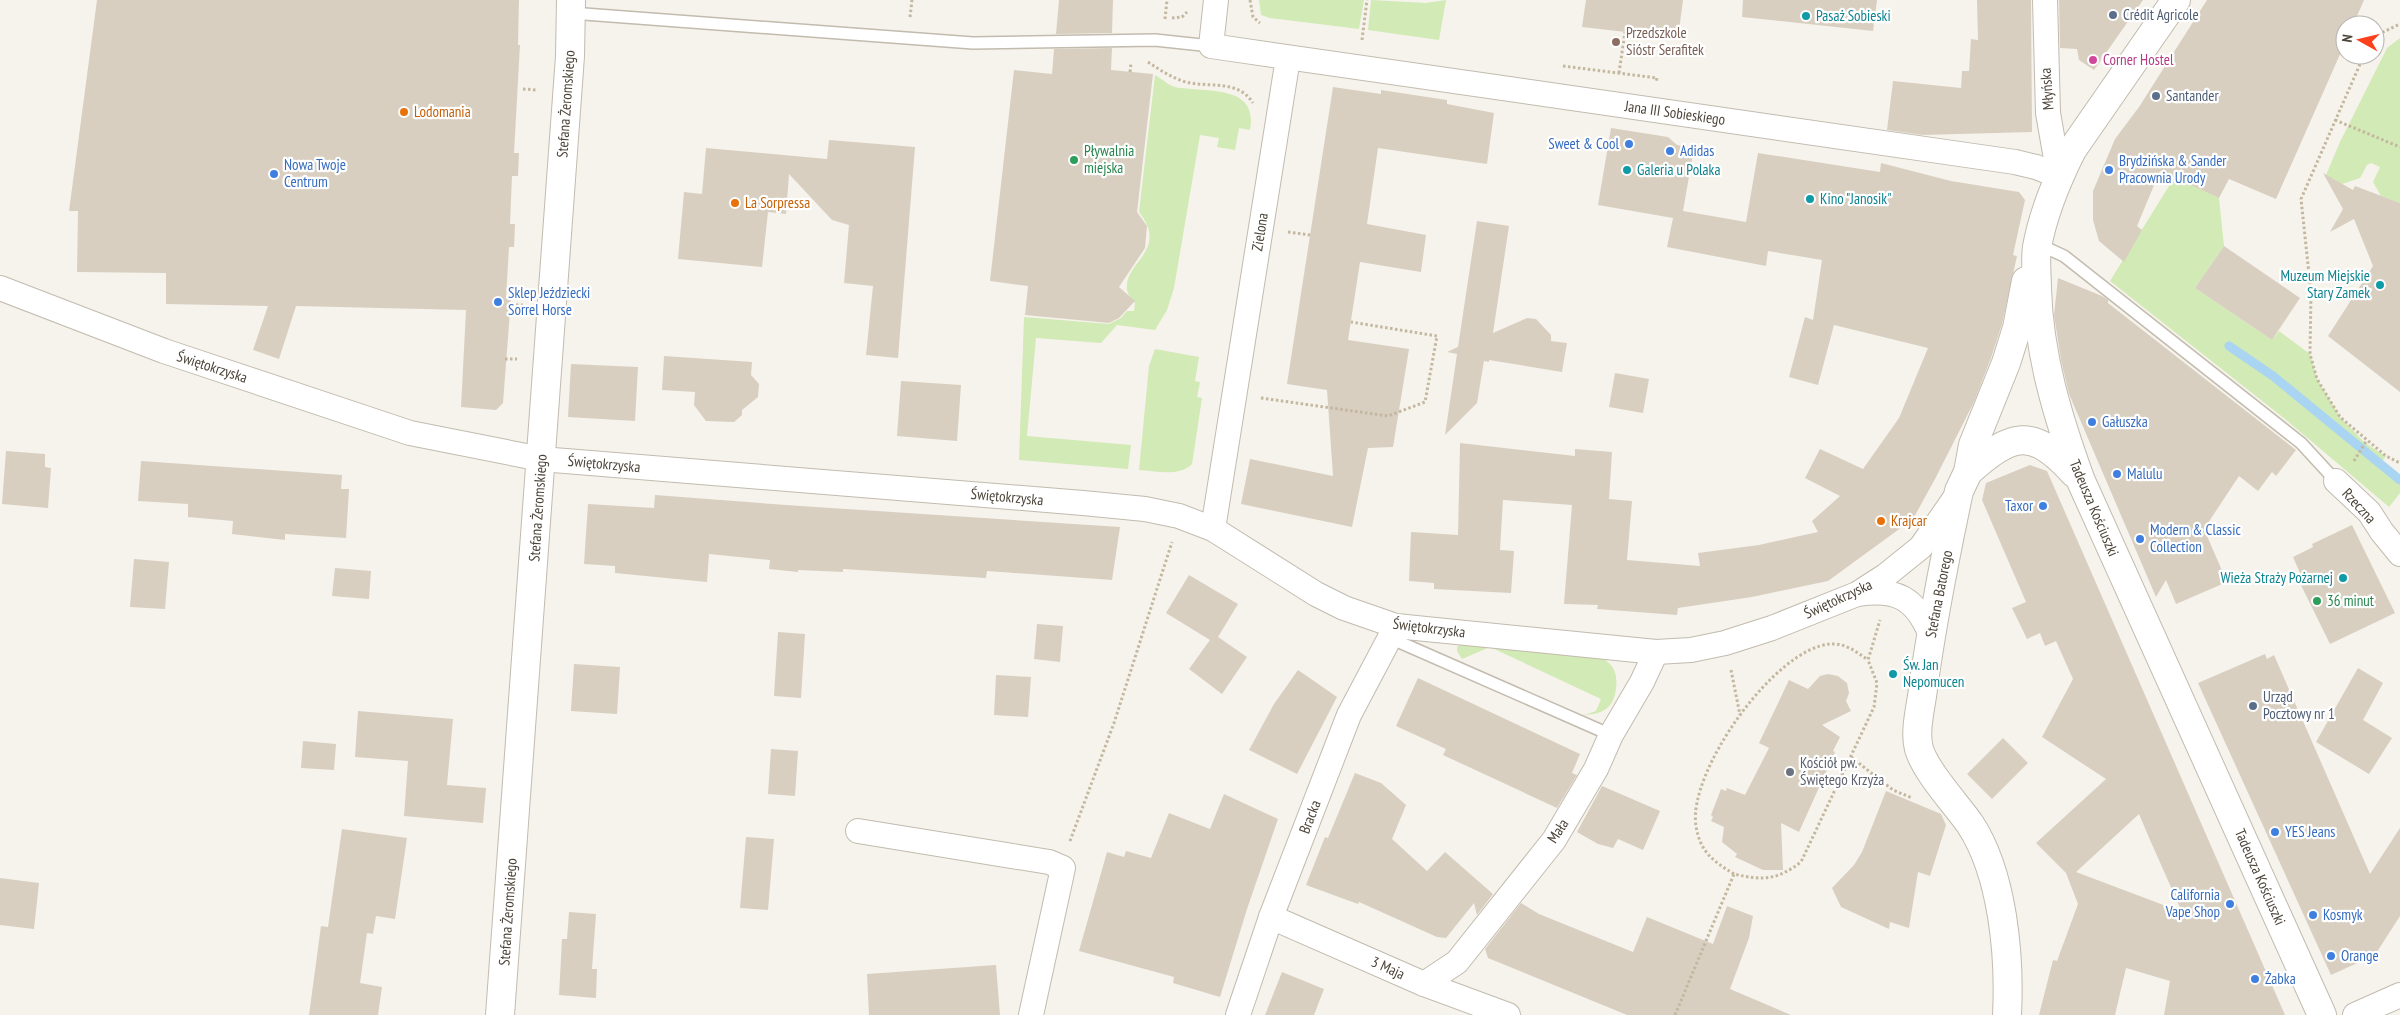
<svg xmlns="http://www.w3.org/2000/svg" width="2400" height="1015" font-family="'PT Sans Narrow',sans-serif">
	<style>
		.green { fill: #d2eab5 }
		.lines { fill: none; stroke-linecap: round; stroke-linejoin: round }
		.stream { stroke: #a9d4f2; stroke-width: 9 }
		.building { fill: #d8cfc1; fill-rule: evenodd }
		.service-casing { stroke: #c2bbae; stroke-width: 14 }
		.minor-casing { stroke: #c2bbae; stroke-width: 26 }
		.tertiary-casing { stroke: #c2bbae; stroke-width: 30 }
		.path { stroke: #c4b79f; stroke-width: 3; stroke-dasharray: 2.5 2.5; stroke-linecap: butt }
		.service { stroke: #fff; stroke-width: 11 }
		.minor { stroke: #fff; stroke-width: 24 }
		.tertiary { stroke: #fff; stroke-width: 28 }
		.service-dot { fill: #5c6f8a; stroke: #fff; stroke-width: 2 }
		.culture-dot { fill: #0f9aa8; stroke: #fff; stroke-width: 2 }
		.education-dot { fill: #8d6e63; stroke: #fff; stroke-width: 2 }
		.hotel-dot { fill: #d1479c; stroke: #fff; stroke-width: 2 }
		.food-dot { fill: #e8710a; stroke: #fff; stroke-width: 2 }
		.shop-dot { fill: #3f7fe0; stroke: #fff; stroke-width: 2 }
		.leisure-dot { fill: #2e9e5b; stroke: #fff; stroke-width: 2 }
		.worship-dot { fill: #6b7280; stroke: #fff; stroke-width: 2 }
		.labels { text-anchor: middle; stroke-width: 4.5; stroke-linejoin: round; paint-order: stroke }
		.service-label { font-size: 15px; fill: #4e5e75; stroke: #fff; text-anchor: start }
		.culture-label { font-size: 15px; fill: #0d838f; stroke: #fff; text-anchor: start }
		.education-label { font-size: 15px; fill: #785e54; stroke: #fff; text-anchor: start }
		.hotel-label { font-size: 15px; fill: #b23c85; stroke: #fff; text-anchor: start }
		.street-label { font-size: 15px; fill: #4b4439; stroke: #fff }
		.food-label { font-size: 15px; fill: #c56008; stroke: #fff; text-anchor: start }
		.shop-label { font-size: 15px; fill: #366cbe; stroke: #fff; text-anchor: start }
		.leisure-label { font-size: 15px; fill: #27864d; stroke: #fff; text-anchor: start }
		.worship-label { font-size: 15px; fill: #5b616d; stroke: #fff; text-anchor: start }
	</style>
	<rect width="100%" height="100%" fill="#f6f3ec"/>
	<g class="green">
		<path d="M1259,0h105l-5,29 -89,-11 -9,-3z"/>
		<path d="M1371,0l55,3 20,-3 -7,40 -71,-10z"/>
		<path d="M2400,38v165l-19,-7 -8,-14 7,-15 -9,-4 -4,2 -7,13 -18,6 -16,-9 14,-33 47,-94z"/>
		<path d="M1155,75c7,4 13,10 20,12 29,6 84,-4 75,43l-11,-2 -4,22 -18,-3 2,-9 -19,-3 -26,153 -7,22 -12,20 -38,-5 -16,18 -65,-5 -9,98 104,9 -3,24 -109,-9 5,-143 85,7 12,-6 6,-7h7l1,-8c-3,-3 -7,-8 -8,-13 -4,-28 43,-39 12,-78z"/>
		<path d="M2187,157l2,27 30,14 5,48 -29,42 77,52 7,-9 31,23 7,25 23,38 25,26 21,13 -6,8 20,16v13l-11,14 -104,-88 -175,-138z"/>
		<path d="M1155,349l44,8 -4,24 5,1 -3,15 5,1 -10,66c-12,13 -37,7 -53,6l10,-104z"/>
		<path d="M1463,642l134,12c6,4 14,9 17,16 5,10 2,32 -7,38 -7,6 -14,6 -23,7l12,-4 5,-12 -111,-52 -28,12 -5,-8v-4z"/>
	</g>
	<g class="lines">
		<path class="stream" d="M2229,346l44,30 127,104"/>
	</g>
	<g class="building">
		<path d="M97,0h422l-1,45h2l-6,108h5l-1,23h-6l-2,48h5l-1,23h-5l-3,51h5l-8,105 -7,7 -35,-3 5,-97 -170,-4 -17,53 -26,-9 15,-44 -102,-2v-31l-89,-1 1,-61h-9z"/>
		<path d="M1059,0h54l-1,33 -56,1z"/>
		<path d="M1586,0h97l-5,38 -96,-11z"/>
		<path d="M1743,0h134l-4,31 -131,-14z"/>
		<path d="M1977,0h54l1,132 -110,3 -35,-5 6,-49 68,7 1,-17h7l2,-32 7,1z"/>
		<path d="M2059,0h84l-49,70 -15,-10 -2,-11 -17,-1z"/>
		<path d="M2207,0h157l-11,25h-8v18l-69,156 -47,-20 -10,19 -59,-27 -23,55 5,4 -18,32 -25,-21 -6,-21v-29l22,-52 24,-32z"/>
		<path d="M1112,48l-1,22 42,4 -16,138 10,14 -2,22 -26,39 16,14 -16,17 -10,5 -84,-8 3,-29 -38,-5 24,-211 38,4 2,-25z"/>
		<path d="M1333,87l48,7v-4l66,10v4l47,9 -7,51 -109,-16 -11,76 59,11 -5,37 -61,-10 -12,78 61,9 -16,98 -25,1 -16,79 -111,-23 9,-45 83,17 -6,-86 -40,-6z"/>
		<path d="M1611,128l57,9 9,8 17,3 -11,63 63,11 12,-69 122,19 1,-9 70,18 68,11 6,8 -12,55 4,1 -15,68 -11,34 -17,44 -39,77 -22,40 -85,62 -76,16 -74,11 -1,7 -80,-6 1,-4 -34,-1 8,-99 -69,-5 -3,50 14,1 -3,42 -77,-4v-6l-25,-2 2,-49 47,3 2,-92 115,13v-7l37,3 -3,47 23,2 -5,59 73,6 -2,-13 61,-8 59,-13 -6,-11 28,-25 -35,-18 15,-29 43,20 36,-51 29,-70 -94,-23 -16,60 -29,-8 16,-60 8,3 9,-60 -54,-9 -2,15 -99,-19 6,-29 -75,-13z"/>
		<path d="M829,140l86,7 -17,211 -32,-3 7,-69 -29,-3 5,-58 -17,-5 -43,-46 -3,40 -18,-2 -6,55 -84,-8 6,-67 18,2 4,-46 121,11z"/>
		<path d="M2323,173l30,17 2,-4 45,17v189l-72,-56 45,-70 -19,-47 -24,13 13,-23z"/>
		<path d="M1477,221l32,5 -16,107 34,-15 9,1 15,16v6l16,2 -5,29 -73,-12v2l-5,-1 -7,42 -32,32 12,-81 -10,-2 11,-5z"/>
		<path d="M2224,246l76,52 -28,42 -77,-52z"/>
		<path d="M2058,278l44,18 6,4v3l188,147 -20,26 -4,-4 -14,19 -19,-15 -35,53 23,53 -51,22 -10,-24 -10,17 -87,-203 -8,-34 -7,-45z"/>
		<path d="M664,356l88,6 -1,13 8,9 -1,13 -16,13v5l-8,7 -28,-1 -12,-16 1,-13 -33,-2z"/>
		<path d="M571,364l67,3 -3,54 -67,-4z"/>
		<path d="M1615,373l34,6 -6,34 -34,-6z"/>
		<path d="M901,381l60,4 -4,56 -60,-5z"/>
		<path d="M6,451l39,3v13l6,1 -3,40 -46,-4z"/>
		<path d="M141,461l201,14 -1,14h8l-3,49 -61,-4v6l-53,-6 1,-13 -45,-4v-13l-50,-3z"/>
		<path d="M2030,465l17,6 238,544h-121l6,-34 -44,-13 -11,47h-76l14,-55 4,1 21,-57 -12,-31 -30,-30 70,-64 -64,-42 31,-58 -17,-38 -11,5 -5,-13 -13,6 -15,-31 14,-6 -44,-102 4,-17zM2139,814l11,26 32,72 -106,-40z"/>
		<path d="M655,495l131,10 334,22 -8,53 -125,-9 -1,7 -143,-9v3l-45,-2v2l-29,-3 1,-9 -61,-6 -2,28 -92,-9v-7l-31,-2 4,-60 66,4z"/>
		<path d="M2352,525l43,88 -65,31 -34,-69 4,-2 -7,-16 20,-10 -1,-3z"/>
		<path d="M134,559l35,3 -4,47 -35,-2z"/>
		<path d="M335,568l36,3 -2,28 -37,-3z"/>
		<path d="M1189,575l49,29 -20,33 29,20 -25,37 -33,-25 21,-29 -44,-27z"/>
		<path d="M1037,624l26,2 -3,36 -26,-3z"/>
		<path d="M778,632l27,2 -4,64 -27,-2z"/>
		<path d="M2265,654l2,5 7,-4 96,219 30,-46v88l-25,39 -44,20 -133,-292z"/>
		<path d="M574,664l46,3 -3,47 -46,-3z"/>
		<path d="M2358,668l25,15 -20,37 29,18 -23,36 -53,-32z"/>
		<path d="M1298,670l39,27 -40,77 -48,-24 25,-46z"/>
		<path d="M1828,674l10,2 9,7 2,10 -3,8 5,10 -29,14 18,12 -7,14 2,1 -36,80 -18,-9 2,47h-20l-28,-13 2,-3 -15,-12 2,-15 -13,-6 2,-4 -2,-2 10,-26 5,2 1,-3 18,7 24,-47 -10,-5 30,-63 19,9 12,-13z"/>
		<path d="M996,675l35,2 -3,40 -34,-2z"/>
		<path d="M1418,678l162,76 -8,19 5,2 -20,33 -114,-53 3,-6 -50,-23z"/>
		<path d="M358,711l95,8 -6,66 39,3 -3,35 -79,-7 4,-55 -53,-4z"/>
		<path d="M2003,738l25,25 -36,36 -25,-25z"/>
		<path d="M303,741l33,3 -2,26 -33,-2z"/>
		<path d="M771,749l27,2 -3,45 -27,-2z"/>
		<path d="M1355,773l26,10 25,22 -14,34 35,32 18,-19 48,42 -16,21 -3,-12 -28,35 -9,-1 -78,-35 -1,2 -52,-19 19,-48 3,1z"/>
		<path d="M1602,786l58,25 -17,39 -25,-11 -5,9 -15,-4 -21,-12z"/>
		<path d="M1886,791l55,23 5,11 -16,51 -12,-4 -9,56 -19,-6 -1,7 -48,-22 -9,-19 22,-23 8,-13z"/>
		<path d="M1224,794l54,25 -31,90 -27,88 -47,-14 1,-6 -95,-26 28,-99 17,5 2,-6 25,7 18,-45 41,16z"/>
		<path d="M342,829l65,9 -12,81 -19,-3 -3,18 -6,-1 -7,50 22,4 -4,28h-69l12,-89 7,1z"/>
		<path d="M746,837l28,2 -6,71 -28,-2z"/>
		<path d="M0,878l39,5 -5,46 -34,-4z"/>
		<path d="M1521,903l18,11 94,38 14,-35 66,27 14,-38 26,10 -4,22 -19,51 61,26h-164l-139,-57 -3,-9z"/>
		<path d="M569,912l27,2 -4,55h5l-1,29 -37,-3 3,-56h5z"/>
		<path d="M996,965l4,50h-131l-2,-41z"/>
		<path d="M1282,972l42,17 -10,26h-49z"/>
	</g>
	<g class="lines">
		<defs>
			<g id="service">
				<path d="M571,13l402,30 182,-3 56,6"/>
				<path d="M2038,244l26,12 237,187 35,38"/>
				<path d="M1390,638l221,97"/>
			</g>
			<g id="minor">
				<path d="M1216,0l-5,46 804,116 21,5 23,9"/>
				<path d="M2045,0l3,113 11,63"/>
				<path d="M0,288l164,63 246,82 131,26 542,44 62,6 34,7 34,13 103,65 28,14 52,18 260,26 35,-2 34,-7 47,-15 85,-34 28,-18 36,-29 36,-52"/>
				<path d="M2336,481l33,31 13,20 18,22"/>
				<path d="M1213,529l75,-471"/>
				<path d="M1858,594c38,-6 57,4 72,39"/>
				<path d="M858,831l191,31 14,6 -32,147"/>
				<path d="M1271,917l153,67 84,31"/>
				<path d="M1424,984l33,-22 97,-122 42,-71 15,-34 31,-53 14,-30"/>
				<path d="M1238,1015l33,-98 78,-202 47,-89"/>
				<path d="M2355,1015l45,-20"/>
			</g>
			<g id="tertiary">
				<path d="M2176,0l-104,150c-15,30 -29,64 -35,97 -2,13 0,28 0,42 2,67 21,129 44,192l241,534"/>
				<path d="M1968,472c44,-39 64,-46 106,1"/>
				<path d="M500,1015l70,-959 1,-56"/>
				<path d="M2007,1015c3,-59 -4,-141 -37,-191 -14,-20 -44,-52 -51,-75 -5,-18 2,-42 4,-60 9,-67 22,-132 36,-198l9,-19 5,-27 33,-82 11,-35 9,-47"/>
			</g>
		</defs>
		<use href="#service" class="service-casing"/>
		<use href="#minor" class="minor-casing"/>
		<use href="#tertiary" class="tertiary-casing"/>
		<g class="path">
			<path d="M1250,0l3,17 7,6"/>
			<path d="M910,17l2,-17"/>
			<path d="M1172,18l10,-1 5,-5"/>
			<path d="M1165,19l2,-19"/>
			<path d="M2375,39l4,-5 21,-10"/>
			<path d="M1362,40l5,-40"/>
			<path d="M2364,55l-63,144 10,94 -1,61 7,25 23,38 46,39 14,7"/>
			<path d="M1148,62c12,8 24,16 38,20 23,6 52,-3 67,21"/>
			<path d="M1563,66l94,12 -1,4"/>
			<path d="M1130,72l1,-9"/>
			<path d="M1619,73l6,-41"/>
			<path d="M523,89l14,1"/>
			<path d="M2335,120l65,27"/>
			<path d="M1288,232l22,3"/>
			<path d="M511,305h12"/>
			<path d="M505,359h12"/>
			<path d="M1261,398l127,18 37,-14 12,-66 -86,-14"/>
			<path d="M2354,461l13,-21"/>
			<path d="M1731,670l9,45"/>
			<path d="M1851,757l42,33 19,8"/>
			<path d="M1070,841l44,-118 58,-181"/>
			<path d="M1734,874c-21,-13 -34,-22 -38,-48 -9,-53 79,-179 135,-182 14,-1 26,8 37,16"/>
			<path d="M1675,1015l59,-141c29,7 43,6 67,-12l73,-155 3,-24 -9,-23 12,-40"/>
		</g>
		<use href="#service" class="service"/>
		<use href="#minor" class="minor"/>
		<use href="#tertiary" class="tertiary"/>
	</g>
	<g class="service-dot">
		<circle cx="2113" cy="15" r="5"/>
		<circle cx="2156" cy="96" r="5"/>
		<circle cx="2253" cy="706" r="5"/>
	</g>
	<g class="culture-dot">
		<circle cx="1806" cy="16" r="5"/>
		<circle cx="1627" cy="170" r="5"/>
		<circle cx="1810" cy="199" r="5"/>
		<circle cx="2380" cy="285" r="5"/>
		<circle cx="2343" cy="578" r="5"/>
		<circle cx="1893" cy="674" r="5"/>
	</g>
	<circle class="education-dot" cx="1616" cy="42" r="5"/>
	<circle class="hotel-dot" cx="2093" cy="60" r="5"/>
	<g class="food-dot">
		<circle cx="404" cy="112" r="5"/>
		<circle cx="735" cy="203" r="5"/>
		<circle cx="1881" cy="521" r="5"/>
	</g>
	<g class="shop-dot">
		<circle cx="1629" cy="144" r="5"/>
		<circle cx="1670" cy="151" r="5"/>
		<circle cx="2109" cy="170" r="5"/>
		<circle cx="274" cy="174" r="5"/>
		<circle cx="498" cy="302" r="5"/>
		<circle cx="2092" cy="422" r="5"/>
		<circle cx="2117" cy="474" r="5"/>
		<circle cx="2043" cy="506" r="5"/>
		<circle cx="2140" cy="539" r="5"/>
		<circle cx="2275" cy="832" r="5"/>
		<circle cx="2230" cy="904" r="5"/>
		<circle cx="2313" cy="915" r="5"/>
		<circle cx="2331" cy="956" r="5"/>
		<circle cx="2255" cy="979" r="5"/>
	</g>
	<g class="leisure-dot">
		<circle cx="1074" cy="160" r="5"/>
		<circle cx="2317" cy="601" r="5"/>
	</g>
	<circle class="worship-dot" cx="1790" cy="772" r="5"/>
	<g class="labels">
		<g class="service-label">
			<text x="2123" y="20">Crédit Agricole</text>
			<text x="2166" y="101">Santander</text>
			<text x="2263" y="702">Urząd<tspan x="2263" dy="17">Pocztowy nr 1</tspan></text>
		</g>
		<g class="culture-label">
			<text x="1816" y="21">Pasaż Sobieski</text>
			<text x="1637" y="175">Galeria u Polaka</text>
			<text x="1820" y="204">Kino "Janosik"</text>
			<text x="2370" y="281" text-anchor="end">Muzeum Miejskie<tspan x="2370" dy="17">Stary Zamek</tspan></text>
			<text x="2333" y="583" text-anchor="end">Wieża Straży Pożarnej</text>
			<text x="1903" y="670">Św. Jan<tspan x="1903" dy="17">Nepomucen</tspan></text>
		</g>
		<g class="education-label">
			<text x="1626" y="38">Przedszkole<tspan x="1626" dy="17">Sióstr Serafitek</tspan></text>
		</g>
		<g class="hotel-label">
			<text x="2103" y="65">Corner Hostel</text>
		</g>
		<g class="street-label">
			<text transform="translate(2047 89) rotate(-94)" y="5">Młyńska</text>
			<text transform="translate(566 104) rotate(-86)" y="5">Stefana Żeromskiego</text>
			<text transform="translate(1675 113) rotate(8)" y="5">Jana III Sobieskiego</text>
			<text transform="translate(1260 232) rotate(-81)" y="5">Zielona</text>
			<text transform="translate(212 367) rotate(18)" y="5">Świętokrzyska</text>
			<text transform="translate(604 464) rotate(5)" y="5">Świętokrzyska</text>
			<text transform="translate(1007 497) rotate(5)" y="5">Świętokrzyska</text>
			<text transform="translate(2359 506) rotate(47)" y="5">Rzeczna</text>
			<text transform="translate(538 508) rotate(-86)" y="5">Stefana Żeromskiego</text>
			<text transform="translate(2094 508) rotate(67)" y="5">Tadeusza Kościuszki</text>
			<text transform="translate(1939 594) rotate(-79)" y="5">Stefana Batorego</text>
			<text transform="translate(1838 599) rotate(-25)" y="5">Świętokrzyska</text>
			<text transform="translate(1429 628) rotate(7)" y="5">Świętokrzyska</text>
			<text transform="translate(1310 817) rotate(-69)" y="5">Bracka</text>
			<text transform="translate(1558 831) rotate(-57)" y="5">Mała</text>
			<text transform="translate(2260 877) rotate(66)" y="5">Tadeusza Kościuszki</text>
			<text transform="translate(508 912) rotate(-86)" y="5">Stefana Żeromskiego</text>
			<text transform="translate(1388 968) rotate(24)" y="5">3 Maja</text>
		</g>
		<g class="food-label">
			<text x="414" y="117">Lodomania</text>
			<text x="745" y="208">La Sorpressa</text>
			<text x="1891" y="526">Krajcar</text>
		</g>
		<g class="shop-label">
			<text x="1619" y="149" text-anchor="end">Sweet &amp; Cool</text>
			<text x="1680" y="156">Adidas</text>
			<text x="2119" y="166">Brydzińska &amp; Sander<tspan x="2119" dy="17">Pracownia Urody</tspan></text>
			<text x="284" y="170">Nowa Twoje<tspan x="284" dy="17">Centrum</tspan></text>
			<text x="508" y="298">Sklep Jeździecki<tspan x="508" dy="17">Sorrel Horse</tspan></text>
			<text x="2102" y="427">Gałuszka</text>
			<text x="2127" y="479">Malulu</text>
			<text x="2033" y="511" text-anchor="end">Taxor</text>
			<text x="2150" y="535">Modern &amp; Classic<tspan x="2150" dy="17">Collection</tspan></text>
			<text x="2285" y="837">YES Jeans</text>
			<text x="2220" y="900" text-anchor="end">California<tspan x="2220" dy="17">Vape Shop</tspan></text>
			<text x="2323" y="920">Kosmyk</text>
			<text x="2341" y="961">Orange</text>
			<text x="2265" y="984">Żabka</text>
		</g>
		<g class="leisure-label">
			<text x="1084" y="156">Pływalnia<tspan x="1084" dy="17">miejska</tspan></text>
			<text x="2327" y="606">36 minut</text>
		</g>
		<g class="worship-label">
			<text x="1800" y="768">Kościół pw.<tspan x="1800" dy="17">Świętego Krzyża</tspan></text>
		</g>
	</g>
	<g transform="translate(2360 40) rotate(278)"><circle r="24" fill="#ffffff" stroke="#b7b4b0"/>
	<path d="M0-4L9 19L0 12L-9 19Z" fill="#fc3f1d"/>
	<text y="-8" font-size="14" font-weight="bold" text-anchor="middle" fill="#4b4439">N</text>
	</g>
</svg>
